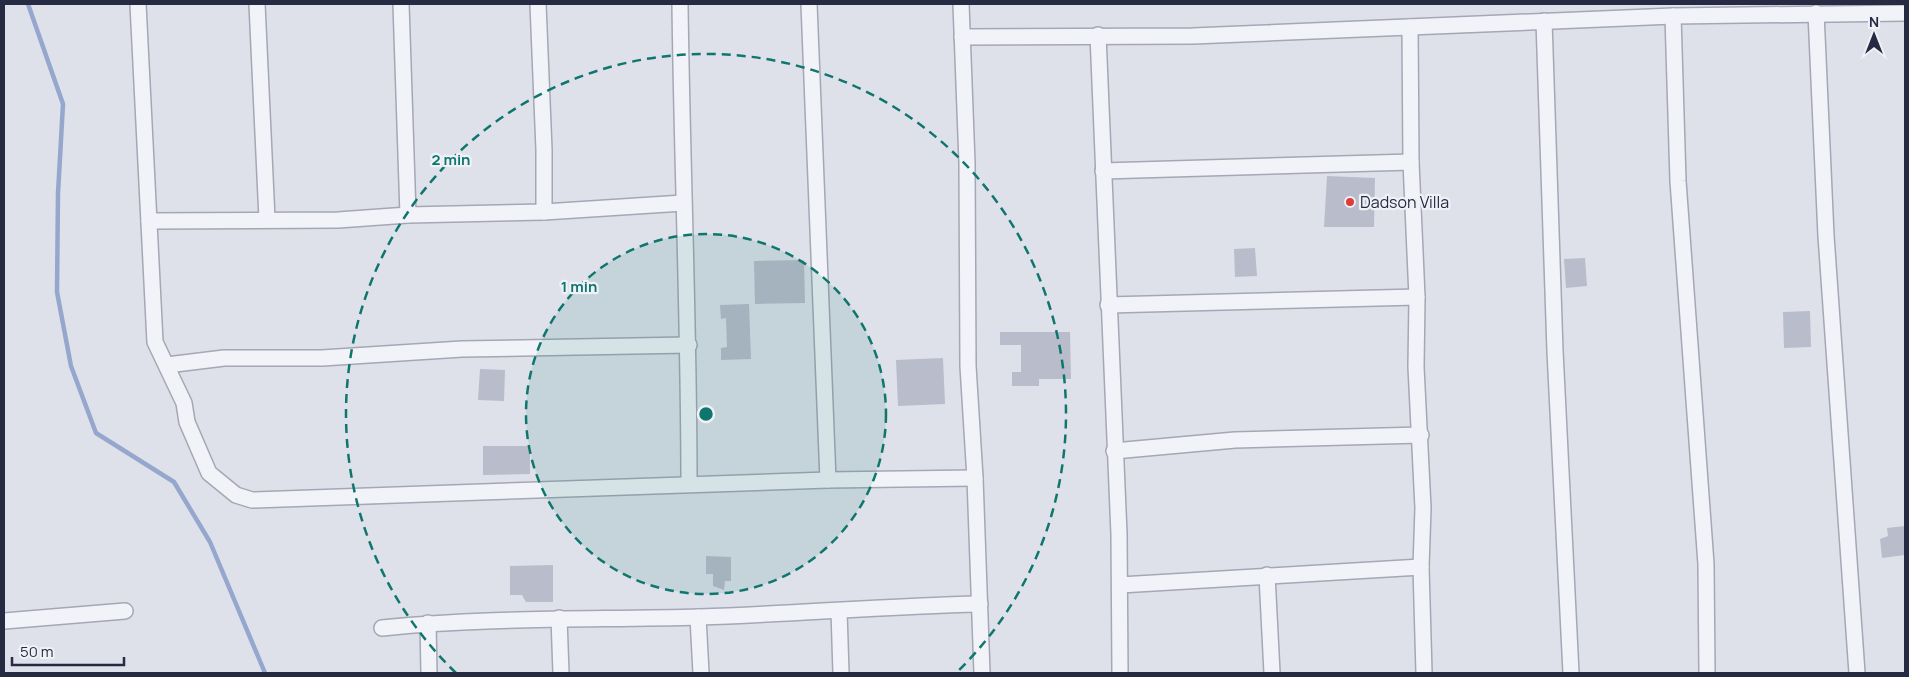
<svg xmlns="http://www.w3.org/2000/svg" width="1909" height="677" font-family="Manrope,sans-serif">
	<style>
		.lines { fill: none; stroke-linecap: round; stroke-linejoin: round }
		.stream { stroke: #96a7ce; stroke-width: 4.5 }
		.building { fill: #b9bcca }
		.street-casing { stroke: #a4a7b5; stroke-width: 18 }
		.street { stroke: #f2f3f8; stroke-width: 15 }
		.ring { fill: none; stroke: #0f766e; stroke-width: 2.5; stroke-dasharray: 9 6 }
		.poi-dot { fill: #dc3d37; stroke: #eff1f7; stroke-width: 2 }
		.labels { text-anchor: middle; stroke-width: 4.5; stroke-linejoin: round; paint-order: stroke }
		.poi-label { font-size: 16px; fill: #262b43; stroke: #eff1f7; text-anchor: start }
		.centre { fill: #0f766e; stroke: #eff1f7; stroke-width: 2.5 }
		.ring-label { font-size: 15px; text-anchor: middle; font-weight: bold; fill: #0f766e; stroke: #eff1f7; stroke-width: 4.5; stroke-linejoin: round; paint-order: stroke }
	</style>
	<rect width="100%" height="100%" fill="#dfe1ea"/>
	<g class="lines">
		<path class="stream" d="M28,4l35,100 -5,89 -1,99 14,74 25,67 78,49 36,60 55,131"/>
	</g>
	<g class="building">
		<path d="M1327,176l48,2 -1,49h-50z"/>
		<path d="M1255,248l2,28 -22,1 -1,-28z"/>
		<path d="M1585,258l2,28 -21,2 -2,-29z"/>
		<path d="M804,260l1,43 -50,1 -1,-43z"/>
		<path d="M749,304l2,55 -30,1v-12l6,-1 -1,-29 -5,1 -1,-14z"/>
		<path d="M1810,311l1,36 -27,1 -1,-36z"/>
		<path d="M1000,332h70l1,47h-32v7h-27v-14h9v-27h-21z"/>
		<path d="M943,358l2,46 -47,2 -2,-46z"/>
		<path d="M480,369l25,1 -1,31 -26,-1z"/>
		<path d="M483,446h47v28l-47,1z"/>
		<path d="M1905,526v29l-23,3 -2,-19 8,-3 -1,-8z"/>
		<path d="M706,556l25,1v24h-6l-1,9 -11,-4v-12h-7z"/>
		<path d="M553,565v37h-27l-4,-7h-12v-29z"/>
	</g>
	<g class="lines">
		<defs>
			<g id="street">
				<path d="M138,4l17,338 29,61 3,19 22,51 27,22 16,5 576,-20 147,-2"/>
				<path d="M257,4l10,215"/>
				<path d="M401,4l7,211"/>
				<path d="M538,4l6,146v62"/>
				<path d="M680,4c2,160 9,320 9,480"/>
				<path d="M809,4l19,476"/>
				<path d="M961,4l6,159 1,203 7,112 7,195"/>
				<path d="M1816,13l10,223 31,437"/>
				<path d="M1673,16l5,165 28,383 1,109"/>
				<path d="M1544,21l11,330 16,322"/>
				<path d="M1410,27l1,135 6,135 -1,70 7,141 -2,59 3,106"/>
				<path d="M1098,35l21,499 1,139"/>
				<path d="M962,37l231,-1 480,-20 232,-3"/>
				<path d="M1103,171l308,-9"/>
				<path d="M149,221l189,-1 70,-5 136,-3 139,-9"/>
				<path d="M1108,305l309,-8"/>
				<path d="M167,365l57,-7h98l140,-9 227,-4"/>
				<path d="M1114,451l121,-11 186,-5"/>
				<path d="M1267,575l5,98"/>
				<path d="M1120,585l301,-18"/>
				<path d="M839,611l2,62"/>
				<path d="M698,617l3,56"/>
				<path d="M559,618l2,55"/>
				<path d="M4,621l121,-10"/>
				<path d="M428,623l1,50"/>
				<path d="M382,628c106,-11 212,-8 318,-11 93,-3 187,-11 280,-13"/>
			</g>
		</defs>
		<use href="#street" class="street-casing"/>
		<use href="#street" class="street"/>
	</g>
	<circle cx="706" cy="414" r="180" fill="#0f766e" fill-opacity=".12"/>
	<g class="ring">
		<circle cx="706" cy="414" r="180"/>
		<path d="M456 673A360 360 0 1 1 956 673"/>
	</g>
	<circle class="poi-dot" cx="1350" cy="202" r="5"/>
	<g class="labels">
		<g class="poi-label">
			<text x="1360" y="208">Dadson Villa</text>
		</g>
	</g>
	<circle cx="706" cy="414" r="8" class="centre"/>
	<g class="ring-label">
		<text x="451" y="165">2 min</text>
		<text x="579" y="292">1 min</text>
	</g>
	<rect width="1909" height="677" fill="none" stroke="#262b43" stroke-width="10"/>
	<g transform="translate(1874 35)" stroke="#eff1f7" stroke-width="4" paint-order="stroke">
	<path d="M0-4L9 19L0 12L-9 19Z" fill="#262b43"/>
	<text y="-8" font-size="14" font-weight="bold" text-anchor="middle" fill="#262b43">N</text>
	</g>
	<path d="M12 657v8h112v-8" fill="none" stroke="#262b43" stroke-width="2.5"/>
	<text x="20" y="657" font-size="15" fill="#262b43" stroke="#eff1f7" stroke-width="4" paint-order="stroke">50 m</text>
</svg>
